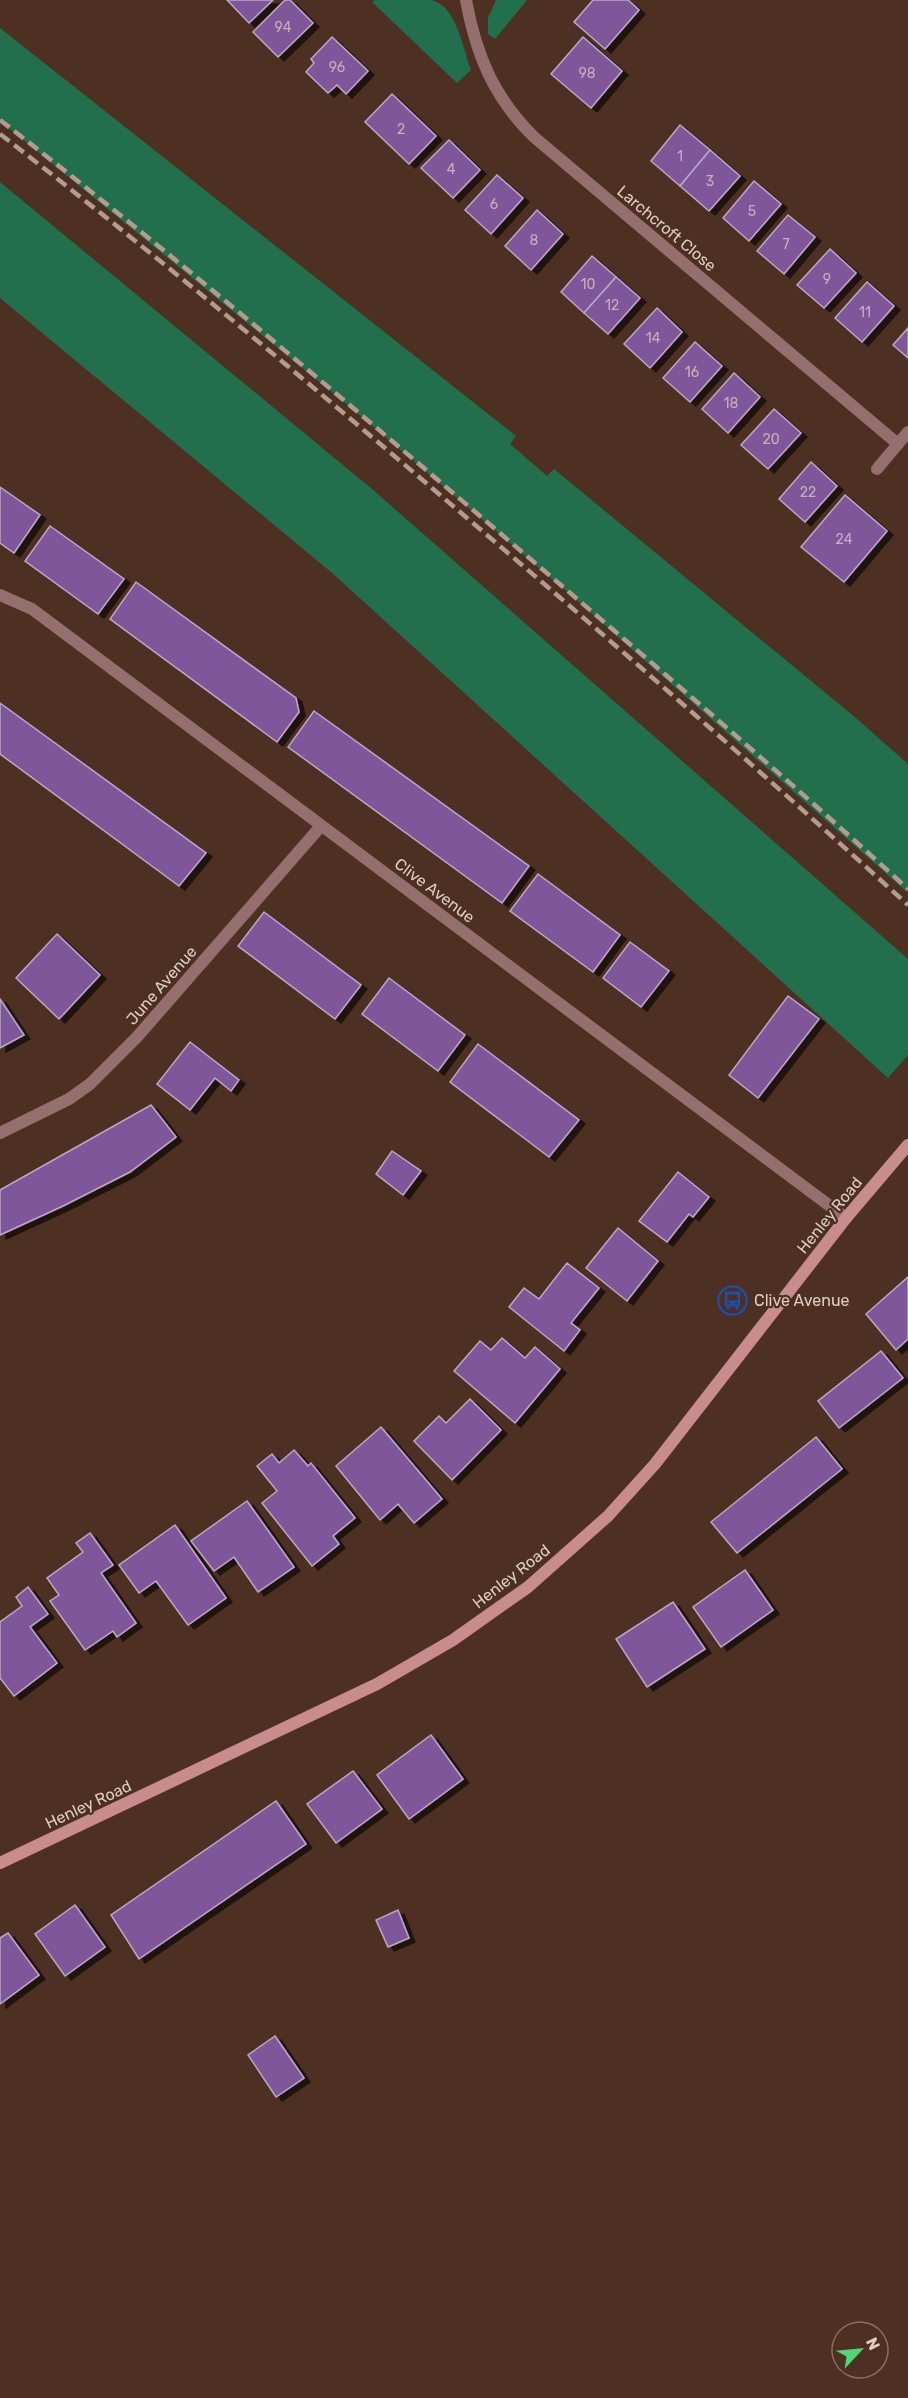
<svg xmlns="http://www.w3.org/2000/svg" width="908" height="2398" font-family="Rubik,sans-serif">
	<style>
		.green { fill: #226f4d }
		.building { fill: #7f5799; stroke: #baa8c8; stroke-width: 1.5; filter: url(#shadow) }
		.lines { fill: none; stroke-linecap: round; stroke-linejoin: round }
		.street { stroke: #956e6e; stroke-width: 12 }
		.secondary { stroke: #c98c8c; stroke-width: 12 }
		.rail { stroke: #b29c91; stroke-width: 4.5; stroke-dasharray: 12 6; stroke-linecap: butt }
		.labels { text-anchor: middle; stroke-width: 4.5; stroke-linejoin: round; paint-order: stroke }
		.number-label { font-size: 14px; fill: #c7b0b8 }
		.street-label { font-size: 16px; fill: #dfcdc3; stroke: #4d3021 }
		.poi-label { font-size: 16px; fill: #dfcdc3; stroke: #4d3021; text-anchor: start }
	</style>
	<defs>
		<filter id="shadow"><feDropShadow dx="6" dy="4" stdDeviation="0" flood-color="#0009"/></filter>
	</defs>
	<rect width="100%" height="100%" fill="#4d3021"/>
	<g class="green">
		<path d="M375,0c18,0 39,0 56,0 26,5 32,50 40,70l-14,13 -85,-81z"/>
		<path d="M496,0h31l-32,39 -7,-5v-16z"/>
		<path d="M0,28l516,408 -6,8 37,32 7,-7 302,249 52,46v129l-342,-302 -211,-180 -355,-290z"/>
		<path d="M0,182l372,307 536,470v96l-20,23 -557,-506 -331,-274z"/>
	</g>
	<g class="building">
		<path d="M227,0h46l-24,23z"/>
		<path d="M285,0h5l23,23 -35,34 -25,-25z"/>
		<path d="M593,0h35l11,10 -34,39 -31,-27z"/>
		<path d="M332,37l36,34 -22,23 -9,-9 -9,8 -22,-21 8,-9 -3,-4z"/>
		<path d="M583,37l39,34 -31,37 -40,-34z"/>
		<path d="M392,94l44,42 -27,28 -44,-42z"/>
		<path d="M680,125l30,25 -30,36 -29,-25z"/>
		<path d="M449,140l31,30 -27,28 -32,-30z"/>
		<path d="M710,150l30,26 -31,35 -29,-25z"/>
		<path d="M497,175l26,23 -32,36 -26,-24z"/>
		<path d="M754,181l27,23 -32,37 -26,-23z"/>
		<path d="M537,210l26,24 -32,36 -26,-24z"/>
		<path d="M788,215l27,22 -31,37 -27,-23z"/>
		<path d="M830,249l26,24 -32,35 -27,-23z"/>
		<path d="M592,256l24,21 -32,36 -23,-21z"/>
		<path d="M616,277l24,21 -32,36 -24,-21z"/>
		<path d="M867,282l27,24 -32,36 -27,-24z"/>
		<path d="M657,308l25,24 -32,36 -26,-24z"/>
		<path d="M908,328v30l-15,-13z"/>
		<path d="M695,342l27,24 -32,36 -27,-24z"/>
		<path d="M734,373l26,24 -32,36 -26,-24z"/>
		<path d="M774,409l27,24 -33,36 -27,-24z"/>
		<path d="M811,462l26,24 -32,36 -26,-23z"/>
		<path d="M0,487l40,28 -26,38 -14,-10z"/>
		<path d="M845,495l42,36 -43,51 -43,-35z"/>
		<path d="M50,526l74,53 -26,35 -73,-53z"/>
		<path d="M136,582l160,116 3,14 -22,30 -167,-123z"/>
		<path d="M0,703l206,150 -27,33 -179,-132z"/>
		<path d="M314,711l215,155 -27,37 -214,-156z"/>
		<path d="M538,874l82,61 -27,37 -83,-61z"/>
		<path d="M264,912l97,73 -26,34 -97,-73z"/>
		<path d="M57,934l43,41 -41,44 -43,-41z"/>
		<path d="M630,942l39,29 -28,36 -38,-29z"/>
		<path d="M389,978l76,57 -27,36 -76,-57z"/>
		<path d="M788,996l31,23 -61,79 -29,-23z"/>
		<path d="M0,999l24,36 -24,13z"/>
		<path d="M190,1042l49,38 -8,11 -16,-13 -25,32 -33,-26z"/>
		<path d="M478,1044l101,76 -30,37 -99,-75z"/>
		<path d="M151,1105l25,32 -46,35 -67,34 -63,29v-45z"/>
		<path d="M392,1151l29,20 -18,24 -27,-21z"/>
		<path d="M678,1172l31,25 -16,20 -4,-3 -22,28 -28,-21z"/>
		<path d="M618,1228l40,33 -31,40 -41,-33z"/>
		<path d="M567,1263l32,25 -28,35 9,7 -16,21 -55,-44 15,-19 15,11z"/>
		<path d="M908,1277v62l-12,11 -30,-36z"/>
		<path d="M502,1338l23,20 10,-11 25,22 -45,54 -61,-52 26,-30 11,9z"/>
		<path d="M881,1351l22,27 -64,50 -21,-27z"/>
		<path d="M470,1399l31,31 -49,50 -38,-39 25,-25 7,7z"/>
		<path d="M381,1427l61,72 -28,24 -16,-19 -18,16 -44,-54z"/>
		<path d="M816,1437l26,32 -105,84 -26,-31z"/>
		<path d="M294,1450l14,16 3,-3 44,55 -22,18 6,8 -27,22 -50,-63 15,-12 -20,-25 15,-12 7,9z"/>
		<path d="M247,1501l47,66 -36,25 -24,-35 -20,14 -23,-30z"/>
		<path d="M175,1525l51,73 -38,27 -32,-44 -17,12 -20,-28z"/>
		<path d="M90,1533l23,32 -12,8 35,50 -19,14 -4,-6 -28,19 -35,-49 9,-6 -12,-17 36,-26 -7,-9z"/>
		<path d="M745,1570l28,40 -52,37 -28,-40z"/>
		<path d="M28,1587l20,27 -18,13 27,36 -43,33 -14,-18v-56l22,-16 -6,-9z"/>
		<path d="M673,1602l32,47 -58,38 -31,-48z"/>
		<path d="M431,1735l32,44 -54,40 -32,-44z"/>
		<path d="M353,1771l29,38 -46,34 -29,-39z"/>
		<path d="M276,1801l30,43 -167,115 -28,-44z"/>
		<path d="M75,1905l30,42 -40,29 -30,-42z"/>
		<path d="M398,1910l11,28 -21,9 -12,-27z"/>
		<path d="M8,1933l31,42 -39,29v-66z"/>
		<path d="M275,2036l29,42 -28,19 -28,-42z"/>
	</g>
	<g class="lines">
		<g class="street">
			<path d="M466,0c10,55 28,98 68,137l364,307"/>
			<path d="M877,469l31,-37"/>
			<path d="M0,595l32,14 814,609"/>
			<path d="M0,1133l69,-34 21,-15 47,-47 184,-211"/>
		</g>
		<path class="secondary" d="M0,1863l377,-179 76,-44 75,-53 80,-71 47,-52 191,-246 62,-73"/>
		<g class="rail">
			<path d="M0,120c164,127 322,261 480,396 144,123 288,245 428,373"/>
			<path d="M0,134c159,123 314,253 467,384 149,127 296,255 441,387"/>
		</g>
	</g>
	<defs>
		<symbol id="bus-ring" viewBox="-11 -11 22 22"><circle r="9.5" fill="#4d3021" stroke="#1a4fb4" stroke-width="1.5"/><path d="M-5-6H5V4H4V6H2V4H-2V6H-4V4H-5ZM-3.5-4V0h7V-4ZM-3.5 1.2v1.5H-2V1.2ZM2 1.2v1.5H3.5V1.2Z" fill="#1a4fb4"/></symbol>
	</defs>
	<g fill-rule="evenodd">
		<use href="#bus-ring" x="716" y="1284" width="33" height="33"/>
	</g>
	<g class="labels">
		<g class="number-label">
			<text x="283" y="32">94</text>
			<text x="337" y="72">96</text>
			<text x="587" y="78">98</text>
			<text x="401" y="134">2</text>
			<text x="680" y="161">1</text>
			<text x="451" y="174">4</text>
			<text x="710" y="186">3</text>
			<text x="494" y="209">6</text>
			<text x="752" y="216">5</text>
			<text x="534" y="245">8</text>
			<text x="786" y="249">7</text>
			<text x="827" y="284">9</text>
			<text x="588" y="289">10</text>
			<text x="612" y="310">12</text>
			<text x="865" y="317">11</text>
			<text x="653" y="343">14</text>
			<text x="692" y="377">16</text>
			<text x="731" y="408">18</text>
			<text x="771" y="444">20</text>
			<text x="808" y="497">22</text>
			<text x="844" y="544">24</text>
		</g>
		<g class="street-label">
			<text transform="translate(667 228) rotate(40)" y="6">Larchcroft Close</text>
			<text transform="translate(435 890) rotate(37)" y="6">Clive Avenue</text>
			<text transform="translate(161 985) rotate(-49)" y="6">June Avenue</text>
			<text transform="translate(829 1215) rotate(-51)" y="6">Henley Road</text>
			<text transform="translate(511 1576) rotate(-38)" y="6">Henley Road</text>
			<text transform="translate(88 1804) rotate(-25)" y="6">Henley Road</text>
		</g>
		<g class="poi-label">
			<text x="754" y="1306">Clive Avenue</text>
		</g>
	</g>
	<g transform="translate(860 2350) rotate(64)"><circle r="28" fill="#4d3021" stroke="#876f62" stroke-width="1.5"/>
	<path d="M0-4.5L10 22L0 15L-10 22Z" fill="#50d674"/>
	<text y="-9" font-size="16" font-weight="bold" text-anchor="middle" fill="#dfcdc3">N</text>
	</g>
</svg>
